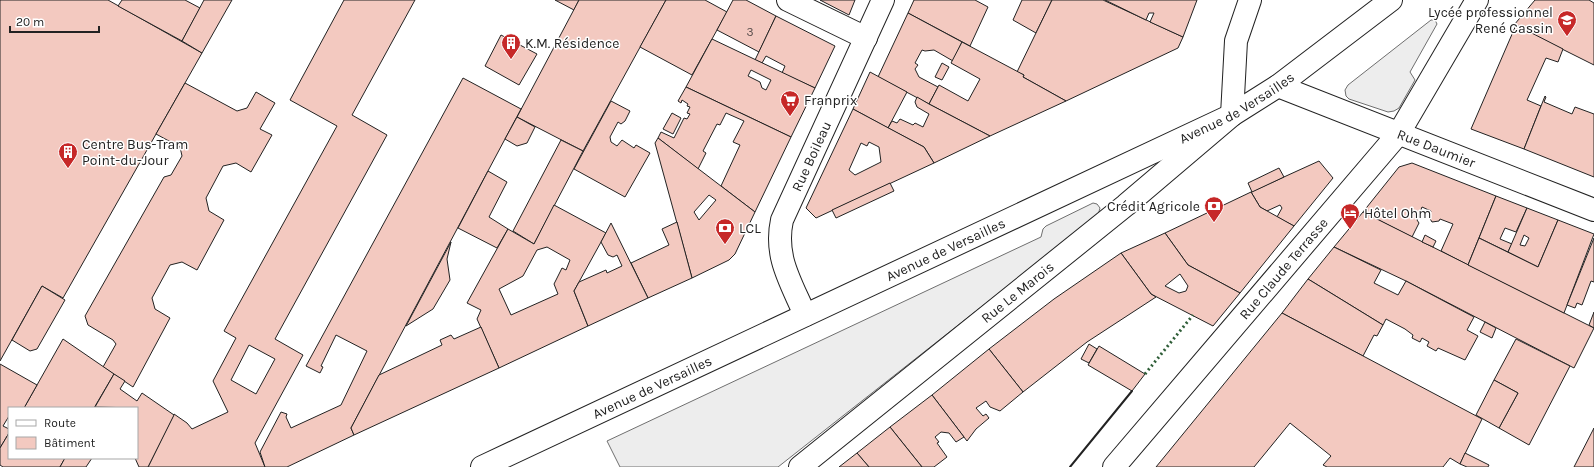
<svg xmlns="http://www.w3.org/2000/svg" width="1594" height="467" font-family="Karla,sans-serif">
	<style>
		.parking { fill: #ededed; stroke: #6f6f6f }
		.building { fill: #f3c9c0; stroke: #222; fill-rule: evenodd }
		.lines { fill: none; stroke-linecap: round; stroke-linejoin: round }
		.minor-casing { stroke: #222; stroke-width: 24 }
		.primary-casing { stroke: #222; stroke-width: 24 }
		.minor { stroke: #fff; stroke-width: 22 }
		.primary { stroke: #fff; stroke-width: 22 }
		.hedge { stroke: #2f5e38; stroke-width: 3; stroke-dasharray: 2 3; stroke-linecap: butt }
		.wall { stroke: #222; stroke-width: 2 }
		.labels { text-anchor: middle; stroke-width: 3; stroke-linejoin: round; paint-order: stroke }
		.number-label { font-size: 12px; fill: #564c4a }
		.poi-label { font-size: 14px; fill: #222; stroke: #fff; text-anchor: start }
		.street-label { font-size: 14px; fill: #222; stroke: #fff }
	</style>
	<rect width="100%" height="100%" fill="#fff"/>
	<g class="parking">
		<path d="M1431,20h4l2,4 -27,48 5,8 -16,28 -5,3 -6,1 -39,-13 -3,-3 -1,-6 3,-5z"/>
		<path d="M1093,203l4,1 3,4 -2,7 -320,252h-158l-13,-26 434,-204 2,-8 3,-3z"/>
	</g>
	<g class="building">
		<path d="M0,0h108l94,53 -139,245 -21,-12 -42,75z"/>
		<path d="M122,0h63l15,8 -18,33 -64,-35z"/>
		<path d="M204,0h28l-30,53 -20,-12z"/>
		<path d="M344,0h71l-63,115 35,20 -112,204 28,16 -48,88 10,24h-117l26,-53 13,9 5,6 36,-17 -15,-31 23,-43 -12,-7 113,-205 -47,-26zM249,345l26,14 -19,35 -25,-14z"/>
		<path d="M555,0h24l-5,10z"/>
		<path d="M579,0h87l-83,151 -66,-34z"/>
		<path d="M666,0h39l22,12 -35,63 -52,-28z"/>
		<path d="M733,0h13l30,16 -17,36 -42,-22z"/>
		<path d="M820,0h35l-6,15z"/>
		<path d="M914,0h61l13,7 -18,39 -62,-33z"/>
		<path d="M1022,0h30l-16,33 -23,-13z"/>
		<path d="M1052,0h51l80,37 -5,11 -112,53 -43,-24 1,-2 -7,-3z"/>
		<path d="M1105,0h92l-14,37 -33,-15 4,-9h-5l-3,7z"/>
		<path d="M1535,0h54l5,3v62l-80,-40z"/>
		<path d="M908,13l54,29 -9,19 -19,-11 -9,1 -3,-1 -7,13 3,2 -3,4 4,8 19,10 -9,17 -51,-27z"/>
		<path d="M776,16l59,30 -20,42 -33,-15 3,-7 -19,-10 -4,7 -7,-3z"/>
		<path d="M1516,25l47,24 -5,13 -12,-4 -19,42 14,6 -17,43 -53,-20z"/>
		<path d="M501,35l36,19 -18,31 -34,-19z"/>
		<path d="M712,39l103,49 -24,49 -105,-50zM751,70l20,10 -5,10 -4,-2 -2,-6 -12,-6z"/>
		<path d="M962,42l62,33 -1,2 43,24 -76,35 -61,-32 10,-19 29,16 12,-22 -29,-16z"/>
		<path d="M942,63l7,4 -7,13 -7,-3z"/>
		<path d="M870,72l37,20 -19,36 -35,-19z"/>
		<path d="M463,78l58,31 -170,319 3,7 -67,32h-22l-5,-15 21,-40 6,2 -1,3 5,11 50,-23 26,-54 -31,-16 -15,31 2,1 -3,6 -14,-7z"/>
		<path d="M185,83l52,28 10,-3 9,-16 19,11 -15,26 12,6 -21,37 -15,-9 -13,3 -17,32 3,13 15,9 -27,50 -15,-8 -12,3 -18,33 3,11 15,9 -37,69 -30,-20 13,-23 -3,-4 -25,-15 -3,-9 79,-139 7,-2 11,-19 -2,-9 -24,-13z"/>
		<path d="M686,87l105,50 -36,75 -34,-26 19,-41 -7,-3 11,-21 -18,-8 -6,12 -3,-1 -14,27 3,2 -8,16 -40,-31 3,-6 13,6 10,-20 3,1 3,-5 -3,-1 3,-6 -3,-1 1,-2 -6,-4 -1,3 -3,-2z"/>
		<path d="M1545,96l1,1 -2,5 28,12 3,-7 19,7v63l-70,-28z"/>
		<path d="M917,97l12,7 61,32 -56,27 -10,-16 -36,-19 4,-7 5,2 3,-4 13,6 2,-2 8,4 6,-13 -12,-7 -2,-5z"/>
		<path d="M611,101l19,10 -5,10 -4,3 -3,-2 -8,15 1,5 6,4 5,-6 12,8 2,-3 14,8 -25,44 -51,-28z"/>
		<path d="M853,109l71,38 10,16 -118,55 -10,-10zM869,142l10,5 2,15 -26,13 -6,-5 12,-27 6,3z"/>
		<path d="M672,113l9,5 -8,16 -10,-5z"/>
		<path d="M517,117l18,10 -8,16 -10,3 -12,-7z"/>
		<path d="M658,138l97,74 -20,42 -6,6 -37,18 -37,-135zM709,195l7,5 -17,20 -5,-8z"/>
		<path d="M561,140l22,11 -49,93 -21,-13z"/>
		<path d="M1319,161l14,17 -39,48 -17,-9 5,-9 -2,-3 -13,6 -7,-4 -9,-15z"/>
		<path d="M1412,163l84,33 -28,69 -27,-14 12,-27 -13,-5 -1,2 -7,1 -3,-5 2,-6 -9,-4 -5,13 2,3 -7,14 -49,-25 36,-45z"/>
		<path d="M1279,168l5,9 -32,15 -4,-9z"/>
		<path d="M488,171l19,11 -18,35 19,12 -11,19 -39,-20z"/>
		<path d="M890,183l4,8 -58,27 -4,-8z"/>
		<path d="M1251,192l9,15 34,19 -54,67 -52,-28 -23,-32z"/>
		<path d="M1496,196l31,12 -11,24 -11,-4 -5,11 12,5 -4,8 -29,-14z"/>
		<path d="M554,205l52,28 -32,58 14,35 -89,42 -22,-49 4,-9 -14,-7 41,-74 26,15zM547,247l23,13 -4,10 -4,-2 -8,16 4,10 -47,21 -12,-26 24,-13 14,-26z"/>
		<path d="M1527,208l31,12 -20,47 -30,-15zM1524,235l5,3 -4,8 -5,-1z"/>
		<path d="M1363,212l231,116 -20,40 -168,-87 -72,-34z"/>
		<path d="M1558,220l36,14 -30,79 -96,-48 11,-27 59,29z"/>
		<path d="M677,222l15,56 -44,20 -17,-35 38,-18 -7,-16z"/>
		<path d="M611,223l37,75 -60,28 -14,-35 5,-9 27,-12 1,3 15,-7 -5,-11 -4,2 -5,-2 -7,-13z"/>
		<path d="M1165,233l23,32 52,28 -27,33 -62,-32 -30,-41zM1180,274l8,12 -2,5 -7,2 -14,-7z"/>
		<path d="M1425,235l11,6 -3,6 -11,-5z"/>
		<path d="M1594,238v44l-3,-1 -9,24 -5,-2 -2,5 -8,-3z"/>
		<path d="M451,242l-4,17 3,21 -17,29 -27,17z"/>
		<path d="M1334,247l47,23 -7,13 24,12 8,-14 68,36 -7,13 11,6 -13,24 -27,-12 -2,3 -9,-5 2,-4 -7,-4 -2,4 -8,-4 1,-3 -8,-6 -19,-10 -3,6 -75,-46z"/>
		<path d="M1121,253l30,41 5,3 -69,45 -64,50 -34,-43 65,-50z"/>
		<path d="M1308,279l75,46 -6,11 -3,-1 -11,21 -81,-43z"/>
		<path d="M42,286l23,14 -28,49 -7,2 -18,-11z"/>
		<path d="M1594,312v16l-5,-3z"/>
		<path d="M1282,313l200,106 -22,45 -10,-6 -7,9h-116l-4,-2 8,-9 -41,-33 -36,44h-98z"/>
		<path d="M1485,322l11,6 -4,10 -12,-6z"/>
		<path d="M481,327l18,41 -145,67 -3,-7 28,-53 63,-30 -2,-5 11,-5 3,4z"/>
		<path d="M63,339l51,35 -20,34h-70z"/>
		<path d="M1516,339l54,27 -41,79 -30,-17 19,-35 -24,-13z"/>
		<path d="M1089,344l8,5 -8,14 -8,-4z"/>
		<path d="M1099,346l46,28 -13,17 -44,-26z"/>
		<path d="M989,349l34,43 -23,19 -10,-4 -4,-6 -10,7 7,8 3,-2 3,4 -13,11 -9,12 -35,-46z"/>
		<path d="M0,364l37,21 -13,23h-15v8l-6,10 6,3v4l-9,15z"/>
		<path d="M114,374l11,7 -5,8 17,12 5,-8 32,22 -26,52h-9l-4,-9h2v-50l-42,-1z"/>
		<path d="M1494,380l24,13 -19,35 -23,-13z"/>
		<path d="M932,395l32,42 -8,5 -7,-9 -8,-1 -6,5 4,5 -2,1 10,14 -13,10h-12l-32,-40z"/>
		<path d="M890,427l32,40h-53l-12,-14z"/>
		<path d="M1594,428v39h-20z"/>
		<path d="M9,433v25h56l-5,9h-57l-3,-2v-17z"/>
		<path d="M857,453l12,14h-30z"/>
		<path d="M1465,453l24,12 -1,2h-21l-7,-3z"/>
		<path d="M65,458h27l-6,9h-26z"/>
	</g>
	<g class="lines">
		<defs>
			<g id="minor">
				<path d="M788,0l78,38"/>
				<path id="s1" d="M1278,86l316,124"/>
				<path id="s2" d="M805,315c-14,-33 -31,-58 -23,-95l101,-220"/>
				<path id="s3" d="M800,467l326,-262 106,-90 4,-74 14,-41"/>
				<path id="s4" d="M1114,467l285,-334 78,-133"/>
			</g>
			<g id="primary">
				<path id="s5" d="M482,467l750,-352 46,-29 113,-86"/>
			</g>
		</defs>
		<use href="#minor" class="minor-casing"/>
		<use href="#primary" class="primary-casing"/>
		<use href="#minor" class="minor"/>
		<use href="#primary" class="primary"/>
		<path class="hedge" d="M1145,374l48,-59"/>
		<path class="wall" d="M1070,467l62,-76"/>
	</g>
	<defs>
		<symbol id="school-pin" viewBox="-11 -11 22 30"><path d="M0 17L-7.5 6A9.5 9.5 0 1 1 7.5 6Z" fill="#c62828" stroke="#fff"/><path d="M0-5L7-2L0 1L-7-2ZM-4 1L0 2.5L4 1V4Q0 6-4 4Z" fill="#fff"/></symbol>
		<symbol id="building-pin" viewBox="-11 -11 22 30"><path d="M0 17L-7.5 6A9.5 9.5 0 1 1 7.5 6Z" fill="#c62828" stroke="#fff"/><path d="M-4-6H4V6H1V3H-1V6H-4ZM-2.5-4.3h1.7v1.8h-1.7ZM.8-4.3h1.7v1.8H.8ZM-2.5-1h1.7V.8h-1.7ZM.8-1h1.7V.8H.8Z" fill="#fff"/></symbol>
		<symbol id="supermarket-pin" viewBox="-11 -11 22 30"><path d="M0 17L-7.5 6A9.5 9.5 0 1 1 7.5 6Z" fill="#c62828" stroke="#fff"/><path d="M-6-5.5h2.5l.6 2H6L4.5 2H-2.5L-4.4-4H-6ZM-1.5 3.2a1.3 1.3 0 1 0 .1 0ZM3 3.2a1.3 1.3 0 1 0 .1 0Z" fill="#fff"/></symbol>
		<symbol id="bank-pin" viewBox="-11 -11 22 30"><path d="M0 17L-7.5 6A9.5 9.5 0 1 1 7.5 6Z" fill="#c62828" stroke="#fff"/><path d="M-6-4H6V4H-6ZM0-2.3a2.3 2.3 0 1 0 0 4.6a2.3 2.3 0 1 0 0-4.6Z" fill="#fff"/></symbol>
		<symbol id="hotel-pin" viewBox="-11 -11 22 30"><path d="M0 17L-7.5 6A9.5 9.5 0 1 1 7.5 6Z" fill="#c62828" stroke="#fff"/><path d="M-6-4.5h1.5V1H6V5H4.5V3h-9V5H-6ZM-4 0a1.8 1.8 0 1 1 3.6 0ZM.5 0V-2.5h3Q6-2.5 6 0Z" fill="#fff"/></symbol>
	</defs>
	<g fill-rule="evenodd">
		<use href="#school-pin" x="1556" y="9" width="22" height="30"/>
		<use href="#building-pin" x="500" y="32" width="22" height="30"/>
		<use href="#supermarket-pin" x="779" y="89" width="22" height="30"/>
		<use href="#building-pin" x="57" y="141" width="22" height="30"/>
		<use href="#bank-pin" x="1203" y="195" width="22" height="30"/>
		<use href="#hotel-pin" x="1339" y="202" width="22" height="30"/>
		<use href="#bank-pin" x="714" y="217" width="22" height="30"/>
	</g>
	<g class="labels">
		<g class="number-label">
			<text x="750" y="36">3</text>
		</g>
		<g class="poi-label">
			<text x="1553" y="17" text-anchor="end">Lycée professionnel<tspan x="1553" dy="16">René Cassin</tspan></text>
			<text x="525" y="48">K.M. Résidence</text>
			<text x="804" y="105">Franprix</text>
			<text x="82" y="149">Centre Bus-Tram<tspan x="82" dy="16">Point-du-Jour</tspan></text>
			<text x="1200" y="211" text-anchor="end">Crédit Agricole</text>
			<text x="1364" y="218">Hôtel Ohm</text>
			<text x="739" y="233">LCL</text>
		</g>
		<g class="street-label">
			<text dy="5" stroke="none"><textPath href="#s5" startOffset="836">Avenue de Versailles</textPath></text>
			<text dy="5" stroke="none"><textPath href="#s1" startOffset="170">Rue Daumier</textPath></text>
			<text dy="5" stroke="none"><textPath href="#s2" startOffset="170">Rue Boileau</textPath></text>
			<text dy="5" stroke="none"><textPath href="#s5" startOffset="512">Avenue de Versailles</textPath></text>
			<text dy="5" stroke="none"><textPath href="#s4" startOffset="261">Rue Claude Terrasse</textPath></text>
			<text dy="5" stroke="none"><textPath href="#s3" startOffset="279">Rue Le Marois</textPath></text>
			<text dy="5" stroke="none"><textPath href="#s5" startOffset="188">Avenue de Versailles</textPath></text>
		</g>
	</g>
	<rect x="8" y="407" width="130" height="52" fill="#ffffff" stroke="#a7a7a7"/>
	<rect x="16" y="420" width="20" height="6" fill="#ffffff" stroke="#a7a7a7"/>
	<text x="44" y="427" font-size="12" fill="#222222">Route</text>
	<rect x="16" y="437" width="20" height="12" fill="#f3c9c0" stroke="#a7a7a7"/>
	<text x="44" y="447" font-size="12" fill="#222222">Bâtiment</text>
	<path d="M10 26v6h89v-6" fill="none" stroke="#222222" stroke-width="2"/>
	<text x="16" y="26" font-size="12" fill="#222222" stroke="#ffffff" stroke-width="3" paint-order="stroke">20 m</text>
</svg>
